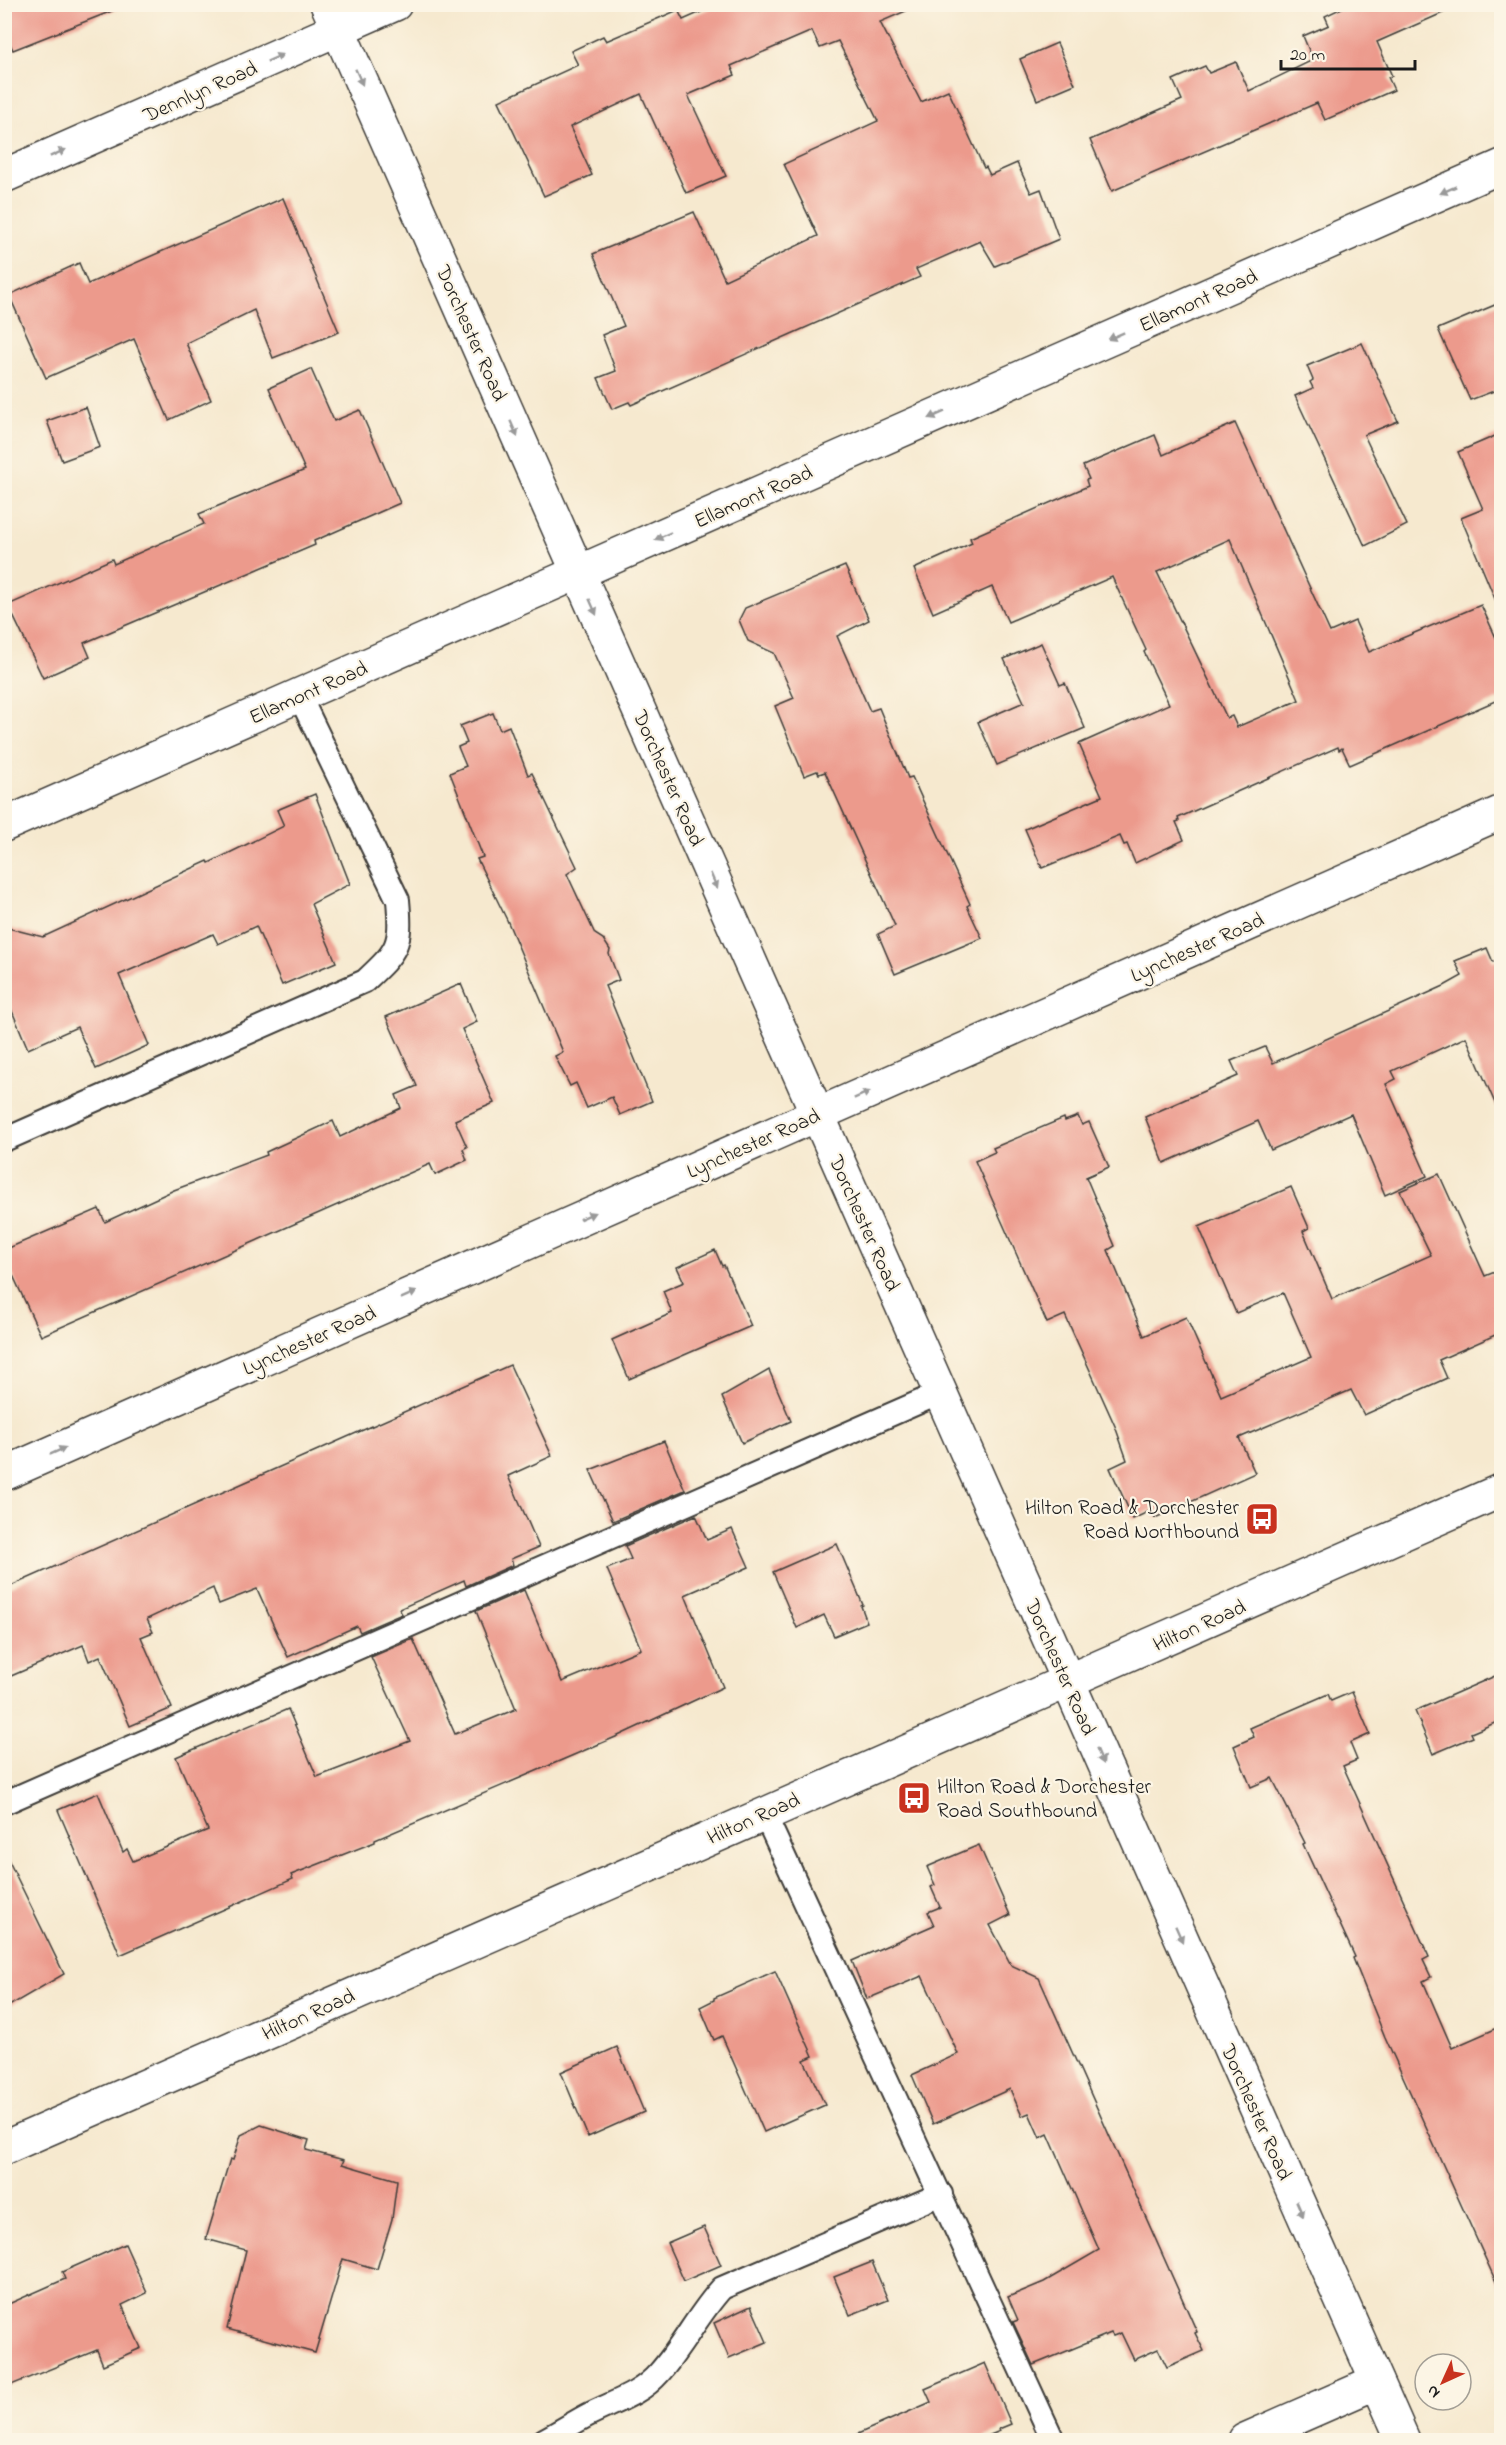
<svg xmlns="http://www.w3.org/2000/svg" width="1506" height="2445" font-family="'Indie Flower',sans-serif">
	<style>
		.building { fill: #ec9a8c; fill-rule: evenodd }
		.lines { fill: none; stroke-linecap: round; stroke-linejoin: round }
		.lane-casing { stroke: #3d3b37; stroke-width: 26 }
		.street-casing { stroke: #3d3b37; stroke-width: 36 }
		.primary-casing { stroke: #3d3b37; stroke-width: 36 }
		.lane { stroke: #fff; stroke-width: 22 }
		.street { stroke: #fff; stroke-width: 33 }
		.primary { stroke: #fff; stroke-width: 33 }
		.oneway { fill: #999 }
		.labels { text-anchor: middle; stroke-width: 4.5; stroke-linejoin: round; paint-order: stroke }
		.street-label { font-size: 21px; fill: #1c1c1c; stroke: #fcf5e5 }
		.poi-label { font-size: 21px; fill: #1c1c1c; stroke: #fcf5e5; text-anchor: end }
	</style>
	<rect width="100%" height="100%" fill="#fcf5e5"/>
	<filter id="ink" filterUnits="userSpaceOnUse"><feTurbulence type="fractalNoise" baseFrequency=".0167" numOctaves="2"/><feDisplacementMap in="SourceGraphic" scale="12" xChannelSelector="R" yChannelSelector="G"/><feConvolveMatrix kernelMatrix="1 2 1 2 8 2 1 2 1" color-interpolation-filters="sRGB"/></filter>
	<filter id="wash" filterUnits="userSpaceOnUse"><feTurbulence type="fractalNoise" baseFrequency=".008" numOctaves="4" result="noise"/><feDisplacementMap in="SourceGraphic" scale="24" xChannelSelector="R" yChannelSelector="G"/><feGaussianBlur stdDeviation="1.35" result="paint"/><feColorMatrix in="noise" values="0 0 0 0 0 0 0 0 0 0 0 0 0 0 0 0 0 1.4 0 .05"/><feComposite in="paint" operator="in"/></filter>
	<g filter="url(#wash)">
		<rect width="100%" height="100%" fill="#f6e9cf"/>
		<g id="blocks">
			<g class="building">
				<path d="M4,4h117l1,3 -109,43 -9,-19z"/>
				<path d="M719,4h203l-42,18 41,80 27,-12 36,78 2,-1 4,8 27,-12 14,30 10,-4 18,50 -64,27 -15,-25 -64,28 4,8 -289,128 -2,-3 -17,7 -14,-31 18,-7 -14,-36 22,-9 -31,-72 101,-42 31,68 93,-44 -34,-72 94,-43 -40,-80 -18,7 -8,-17 -81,35 4,9 -47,20 38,81 -40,17 -45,-99 -71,33 22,48 -48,21 -45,-95 79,-36 -7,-14 32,-15 3,5 72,-31 5,10z"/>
				<path d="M1350,4h113l-86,38 15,34 -4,1 6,13 -69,30 -8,-17 -205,88 -22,-51 92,-40 -9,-20 32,-14 4,7 27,-11 13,29 64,-31 -10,-24 26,-11 -4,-9z"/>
				<path d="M1057,43l18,41 -38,16 -17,-41z"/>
				<path d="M283,198l56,134 -66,26 -19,-48 -68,33 25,57 -42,20 -35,-81 -88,39 -37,-83 70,-32 9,21z"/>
				<path d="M1502,302v86l-32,12 -32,-71z"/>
				<path d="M1362,343l36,78 -34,14 43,90 -42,21 -70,-150 18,-8 -3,-6 3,-2 -6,-14z"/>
				<path d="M311,369l23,52 26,-11 40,93 -86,38 1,4 -231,98 6,14 -47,21 -35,-73 104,-46 2,5 90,-40 -5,-10 106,-44 -36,-82z"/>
				<path d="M86,407l14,40 -38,14 -15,-40z"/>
				<path d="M1235,423l95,209 25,-11 14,31 112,-47 21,46v47l-152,67 -8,-17 -3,2 -1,-3 -160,71 1,3 -3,1 8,18 -49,23 -8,-19 -3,1 -4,-9 -78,32 -17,-39 77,-33 -23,-52 90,-40 -25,-52 2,-2 -34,-73 -104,45 -16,-35 -59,26 -19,-44 58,-26 -2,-5 118,-52 -2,-6 3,-1 -6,-13 72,-31 8,20zM1230,539l69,161 -62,27 -5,-11 -5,2 -70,-146z"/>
				<path d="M1502,433v180h-1l-40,-95 22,-9 -25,-57z"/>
				<path d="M845,566l24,54 -32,16 33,75 9,-3 29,70 4,-1 58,127 -3,2 15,32 -87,36 -17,-40 17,-8 -70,-154 -6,2 -2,-3 -13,5 -29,-70 19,-8 -20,-45 -26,-12 -9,-21 6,-12z"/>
				<path d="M1041,643l19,42 5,-2 20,45 -88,37 -19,-43 46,-20 -20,-43z"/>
				<path d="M493,713l7,17 9,-4 19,49 4,-2 45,94 -10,7 28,60 8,5 7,11 -1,4 10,26 -14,6 47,115 -32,14 -8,-18 -25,11 -11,-25 -6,3 -15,-30 8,-4 -56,-132 -30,-61 6,-2 -33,-84 16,-7 -8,-19 9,-4 -7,-17z"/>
				<path d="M315,794l35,90 -39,20 25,58 -54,23 -26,-59 -38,18 -5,-10 -94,41 30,70 -53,24 -19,-42 -49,22 -24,-57v-65l39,10 165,-76 1,2 75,-37 -7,-16z"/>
				<path d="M1487,948l6,14 9,-4v161l-36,-82 -74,34 4,8 -10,5 41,92 -42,19 -34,-81 -80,36 -13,-29 -94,42 -19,-46 93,-41 -7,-15 34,-14 8,16 171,-77 18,-10 -7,-15z"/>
				<path d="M461,984l16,38 -15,7 32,74 -39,17 12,27 -4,2 4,11 -32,15 -5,-11 -389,172 -37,-80v-6l95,-41 6,13 69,-32 93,-35 -1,-3 67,-31 7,16 61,-29 -5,-13 21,-9 -31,-69z"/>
				<path d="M1078,1116l4,9 7,-3 20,45 -23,10 29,69 -7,4 36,86 42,-19 35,79 90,-39 -28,-64 -47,20 -37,-86 92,-40 18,41 -6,3 29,68 99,-44 -31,-64 39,-17 46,102 17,-7v63l-63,28 8,18 -83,37 -13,-25 -112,48 16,35 -100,45 -3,-8 -19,9 -23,-51 17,-8 -12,-34 -50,-111 -18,8 -72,-162 20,-9 -2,-4 71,-30 1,3z"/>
				<path d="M715,1250l7,16 2,-1 27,61 -122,53 -17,-39 60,-27 -9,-22 21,-9 -7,-15z"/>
				<path d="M510,1365l42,91 -44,20 31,71 -28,12 2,6 -47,21 -2,-6 -65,29 3,5 -42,18 -3,-6 -69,31 -31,-68 -38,15 -6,-16 -66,31 6,13 -12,5 31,71 -42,18 -30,-70 -11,5 -6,-16 -79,34v-90z"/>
				<path d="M769,1370l22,51 -49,22 -20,-46z"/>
				<path d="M664,1441l21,49 -72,31 -23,-51z"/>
				<path d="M696,1515l11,25 25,-11 17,38 -64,28 38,92 -105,49 -243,104v2l-84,33 2,4 -173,76 -62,-145 40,-17 25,59 4,-3 6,12 75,-31 -32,-73 112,-48 29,68 93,-36 -39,-84 42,-18 42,95 61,-25 -40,-98 48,-21 38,92 79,-33 -34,-80 24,-10 -6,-13z"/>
				<path d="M837,1544l26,61 -2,1 6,16 -33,14 -10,-21 -27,13 -24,-56z"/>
				<path d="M1502,1673v47l-31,13 2,4 -40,17 -18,-43z"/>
				<path d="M1352,1692l18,42 -20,9 7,17 -14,6 86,191 -6,3 8,17 -8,4 29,67 50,-22v269l-117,-258 -32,-79 2,-1 -52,-113 2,-1 -33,-65 -21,9 -17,-41 20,-9 -4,-9 78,-34 3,7z"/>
				<path d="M979,1845l31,70 -20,10 21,40 28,13 158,354 -2,1 9,18 -37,16 -9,-18 -24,11 -13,-27 -8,3 -2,-3 -78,32 -20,-43 5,-2 -10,-23 36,-15 55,-32 -51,-116 -8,4 -11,-25 -7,3 -12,-27 -77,35 -21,-49 46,-21 -36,-78 -55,23 -15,-38 82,-36 -6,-13 12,-5 -9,-20 4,-2 -8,-18z"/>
				<path d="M4,1851l60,123 -60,35z"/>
				<path d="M775,1971l38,85 -9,4 21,45 -61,27 -42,-96 -8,4 -14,-33 14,-7v-2z"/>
				<path d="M617,2047l27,65 -56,25 -27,-65z"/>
				<path d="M261,2125l48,15 -3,10 38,10 -2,4 55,16 -5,39 -15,50 -34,-10 -28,94 -88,-24 19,-79 -40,-11 24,-80 3,1 8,-25z"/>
				<path d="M704,2227l17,38 -37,16 -17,-38z"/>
				<path d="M125,2244l22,49 -25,12 19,43 -38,17 -6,-15 -93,38v-82l61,-27 -3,-7z"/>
				<path d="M872,2262l16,38 -38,15 -16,-38z"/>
				<path d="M751,2306l16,36 -38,16 -15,-35z"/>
				<path d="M985,2363l26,61 -12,5 1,2 -22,9h-134l87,-38 -6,-13z"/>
			</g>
		</g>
	</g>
	<g filter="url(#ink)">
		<use href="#blocks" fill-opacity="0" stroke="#3d3b37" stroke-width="1.5"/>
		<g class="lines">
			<defs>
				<g id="lane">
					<path d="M4,1140l361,-159c33,-31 37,-35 33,-81l-99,-205"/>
					<path d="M4,1803l936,-410"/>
					<path d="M764,1813l289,627"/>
					<path d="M544,2440c15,-8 29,-17 44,-25 25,-13 52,-20 71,-42 24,-27 39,-59 63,-85l219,-94"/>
				</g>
				<g id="street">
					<path d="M327,4l1076,2436"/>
					<path d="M4,176l391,-172"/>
					<path d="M4,825l1498,-659"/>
					<path d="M4,1474l1498,-662"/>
					<path d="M1245,2440l132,-58"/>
				</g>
				<path id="primary" d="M4,2148c499,-220 1000,-436 1498,-658"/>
			</defs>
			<use href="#lane" class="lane-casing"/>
			<use href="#street" class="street-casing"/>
			<use href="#primary" class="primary-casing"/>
			<use href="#lane" class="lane"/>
			<use href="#street" class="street"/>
			<use href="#primary" class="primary"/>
		</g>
		<defs><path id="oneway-solid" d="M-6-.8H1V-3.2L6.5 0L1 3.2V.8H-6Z" transform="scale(1.5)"/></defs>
		<g class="oneway">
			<use href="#oneway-solid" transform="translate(275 58) rotate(-24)"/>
			<use href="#oneway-solid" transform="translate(359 77) rotate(66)"/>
			<use href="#oneway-solid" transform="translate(58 153) rotate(-24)"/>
			<use href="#oneway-solid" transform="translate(1448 190) rotate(156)"/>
			<use href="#oneway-solid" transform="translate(1116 336) rotate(156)"/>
			<use href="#oneway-solid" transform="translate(937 415) rotate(156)"/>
			<use href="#oneway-solid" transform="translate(514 429) rotate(66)"/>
			<use href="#oneway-solid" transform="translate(663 536) rotate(156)"/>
			<use href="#oneway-solid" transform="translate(593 607) rotate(66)"/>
			<use href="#oneway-solid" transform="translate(714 881) rotate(66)"/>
			<use href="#oneway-solid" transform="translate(862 1095) rotate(-24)"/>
			<use href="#oneway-solid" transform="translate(587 1216) rotate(-24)"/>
			<use href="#oneway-solid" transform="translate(409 1295) rotate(-24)"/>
			<use href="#oneway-solid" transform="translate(58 1451) rotate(-24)"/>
			<use href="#oneway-solid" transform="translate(1100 1756) rotate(66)"/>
			<use href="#oneway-solid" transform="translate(1179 1934) rotate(66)"/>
			<use href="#oneway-solid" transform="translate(1300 2209) rotate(66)"/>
		</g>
	</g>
	<defs>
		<symbol id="bus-square" viewBox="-11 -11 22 22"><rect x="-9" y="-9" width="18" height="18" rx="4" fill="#c8321e" stroke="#fcf5e5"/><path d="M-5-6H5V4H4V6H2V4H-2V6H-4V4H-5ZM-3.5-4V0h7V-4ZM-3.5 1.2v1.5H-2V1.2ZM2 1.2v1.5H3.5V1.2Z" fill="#fff"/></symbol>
	</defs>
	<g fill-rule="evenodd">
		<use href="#bus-square" x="1243" y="1500" width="38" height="38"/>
		<use href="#bus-square" x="895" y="1779" width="38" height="38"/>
	</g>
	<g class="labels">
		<g class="street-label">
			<text transform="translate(200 91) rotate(-24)" y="7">Dennlyn Road</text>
			<text transform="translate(1198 300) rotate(-24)" y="7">Ellamont Road</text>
			<text transform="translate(472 333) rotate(66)" y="7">Dorchester Road</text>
			<text transform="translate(753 496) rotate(-24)" y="7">Ellamont Road</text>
			<text transform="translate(308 692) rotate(-24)" y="7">Ellamont Road</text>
			<text transform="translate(669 778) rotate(66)" y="7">Dorchester Road</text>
			<text transform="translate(1197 947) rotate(-24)" y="7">Lynchester Road</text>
			<text transform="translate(753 1143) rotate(-24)" y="7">Lynchester Road</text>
			<text transform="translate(865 1223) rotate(66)" y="7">Dorchester Road</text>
			<text transform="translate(309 1340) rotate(-24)" y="7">Lynchester Road</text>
			<text transform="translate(1199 1625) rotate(-24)" y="7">Hilton Road</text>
			<text transform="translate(1061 1667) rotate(66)" y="7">Dorchester Road</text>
			<text transform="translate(753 1818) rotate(-24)" y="7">Hilton Road</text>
			<text transform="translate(308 2014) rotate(-24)" y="7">Hilton Road</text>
			<text transform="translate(1257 2112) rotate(66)" y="7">Dorchester Road</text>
		</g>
		<g class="poi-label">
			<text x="1239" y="1514">Hilton Road &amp; Dorchester<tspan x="1239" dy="24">Road Northbound</tspan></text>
			<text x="937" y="1793" text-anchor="start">Hilton Road &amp; Dorchester<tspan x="937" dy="24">Road Southbound</tspan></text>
		</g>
	</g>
	<rect width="1506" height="2445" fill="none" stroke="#fcf5e5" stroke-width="24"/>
	<g transform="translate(1443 2382) rotate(225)"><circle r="28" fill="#fcf5e5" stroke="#a29e95" stroke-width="1.5"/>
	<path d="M0-4.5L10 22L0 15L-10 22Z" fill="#c8321e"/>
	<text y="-9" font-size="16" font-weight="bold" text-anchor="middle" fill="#1c1c1c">N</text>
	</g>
	<path d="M1281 60v9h134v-9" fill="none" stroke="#1c1c1c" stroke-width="3"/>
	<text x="1290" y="60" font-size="18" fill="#1c1c1c" stroke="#fcf5e5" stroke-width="4.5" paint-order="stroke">20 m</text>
</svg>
